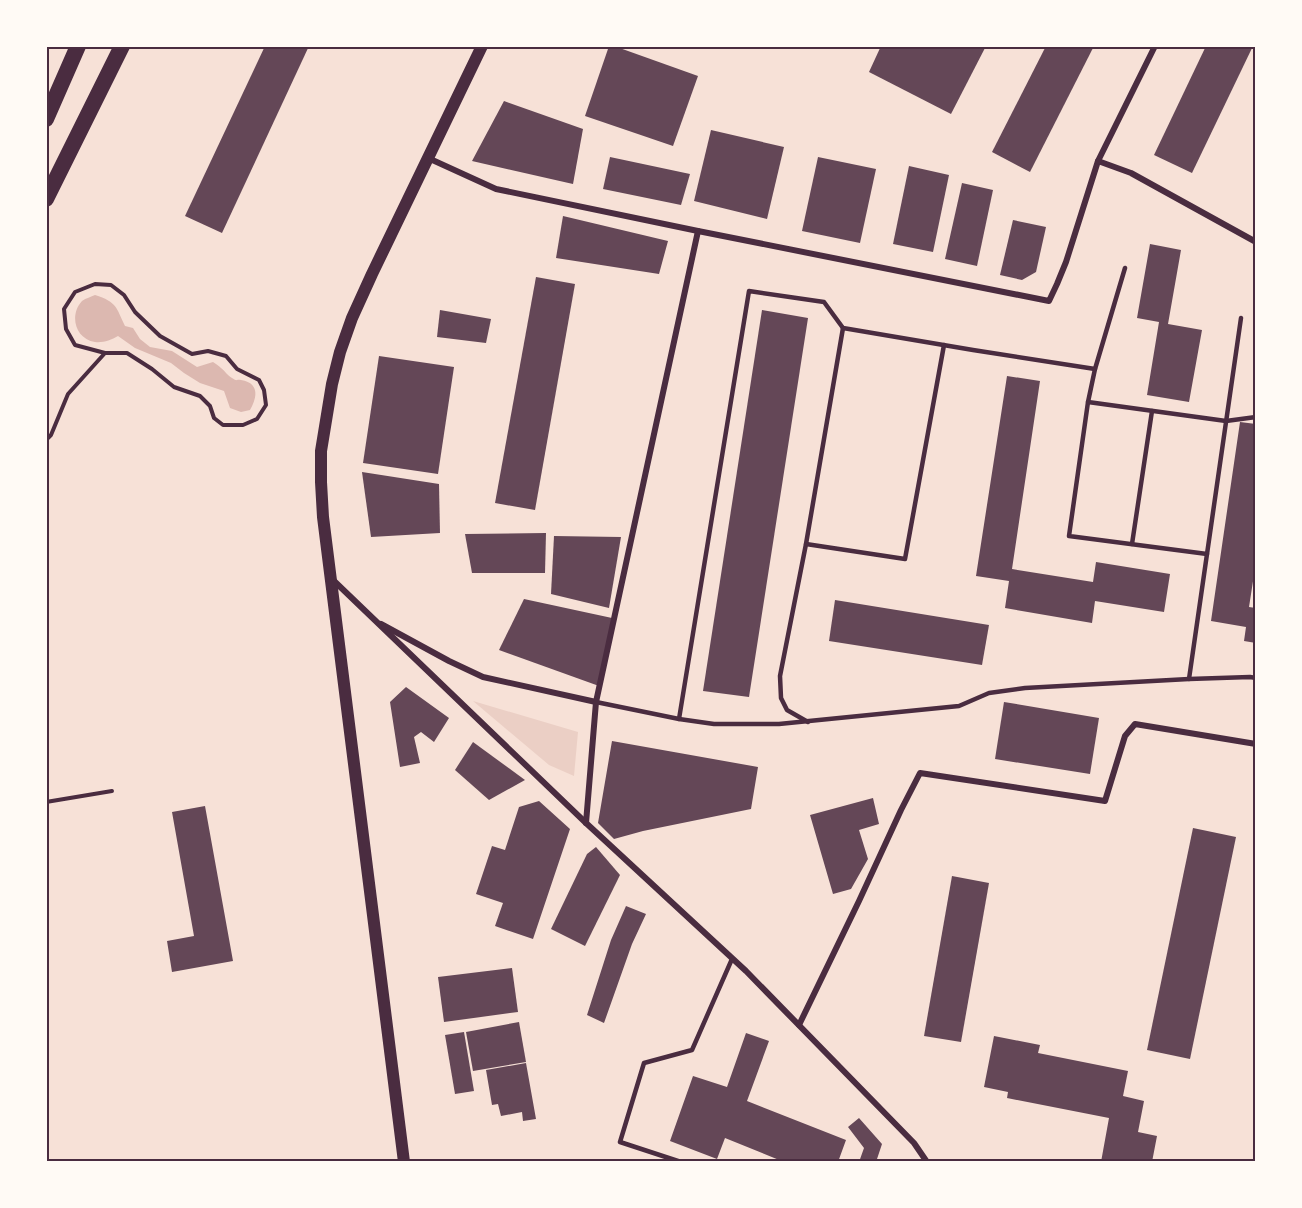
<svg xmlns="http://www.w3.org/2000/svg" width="1302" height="1208" font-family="'Open Sans',sans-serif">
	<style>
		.green { fill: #ebcfc5 }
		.water { fill: #dcb8b0 }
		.building { fill: #644757 }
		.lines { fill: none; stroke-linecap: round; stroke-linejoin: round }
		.path { stroke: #4a2c40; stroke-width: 4 }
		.service { stroke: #4a2c40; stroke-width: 4.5 }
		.minor { stroke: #4a2c40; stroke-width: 6 }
		.secondary { stroke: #4a2c40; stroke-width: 12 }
		.trunk { stroke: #4a2c40; stroke-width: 16 }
		.neatline { fill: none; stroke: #4a2c40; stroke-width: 2 }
	</style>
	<rect width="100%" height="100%" fill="#f7e1d7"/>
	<path class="green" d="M473,701l105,31 -4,44 -25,-11z"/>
	<path class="water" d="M95,295c22,7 21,12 30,31l8,2 7,11 10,8 22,4 25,16 16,-5c3,2 6,4 8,6 4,3 7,8 11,10 6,4 3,1 9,2 19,3 16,18 9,30l-9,2 -11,-4 -6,-17 -24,-8 -16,-10 -13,-10 -36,-15 -17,-12c-7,4 -15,7 -23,6 -20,-3 -26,-27 -13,-41 4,-3 9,-4 13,-6z"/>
	<g class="building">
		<path d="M265,46h44l-87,187 -37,-17z"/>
		<path d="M609,46h5l84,30 -25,70 -88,-30z"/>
		<path d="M881,46h105l-35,68 -82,-42z"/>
		<path d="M1046,46h48l-64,126 -38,-20z"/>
		<path d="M1206,46h47l-61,127 -38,-18z"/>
		<path d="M504,101l79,28 -10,55 -101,-23z"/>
		<path d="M711,130l73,17 -17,72 -73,-18z"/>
		<path d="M610,157l80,17 -9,31 -78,-16z"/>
		<path d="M818,157l58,12 -16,74 -58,-12z"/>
		<path d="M909,166l40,9 -16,77 -40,-8z"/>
		<path d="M962,183l31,7 -16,76 -32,-7z"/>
		<path d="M563,216l105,25 -9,33 -103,-16z"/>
		<path d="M1013,220l33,7 -10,45 -14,8 -22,-5z"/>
		<path d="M1150,244l31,6 -13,74 34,6 -13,72 -42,-7 12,-73 -22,-4z"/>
		<path d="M536,277l39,7 -40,226 -40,-7z"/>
		<path d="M440,310l51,9 -5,24 -49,-6z"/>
		<path d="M762,310l46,8 -59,379 -46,-6z"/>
		<path d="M379,356l75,11 -16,107 -75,-11z"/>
		<path d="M1007,376l33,5 -28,188 81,13 3,-20 74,12 -6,38 -69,-11 -3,22 -87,-15 4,-27 -33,-5z"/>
		<path d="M1240,422l16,2v138l-7,45 7,1v35l-12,-2 2,-14 -35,-6z"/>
		<path d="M362,472l77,12 1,49 -69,4z"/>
		<path d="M546,533l-1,40h-73l-7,-39z"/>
		<path d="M554,536l67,1 -12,71 -58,-14z"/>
		<path d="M524,599l88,19 -13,68 -100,-36z"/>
		<path d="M835,600l154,25 -7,40 -153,-24z"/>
		<path d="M406,687l43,31 -15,24 -13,-10 -7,5 6,26 -20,4 -10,-65z"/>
		<path d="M1004,702l95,16 -9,56 -95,-15z"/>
		<path d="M612,741l146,26 -7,42 -108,22 -29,8 -16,-16z"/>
		<path d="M473,742l52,38 -36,20 -34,-30z"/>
		<path d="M873,798l6,26 -20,6 9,29 -17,30 -18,5 -23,-79z"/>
		<path d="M539,801l31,28 -37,110 -38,-13 8,-23 -27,-9 16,-48 13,4 14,-43z"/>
		<path d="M205,806l28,155 -61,11 -5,-31 27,-5 -22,-124z"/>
		<path d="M1193,828l43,9 -46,222 -43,-9z"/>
		<path d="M596,847l24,28 -35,71 -34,-17 36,-75z"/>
		<path d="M952,876l37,7 -28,159 -37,-6z"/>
		<path d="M626,906l20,8 -14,30 -28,79 -17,-8 24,-75z"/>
		<path d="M512,968l6,44 -74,10 -6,-45z"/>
		<path d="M519,1022l7,40 -53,9 -7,-39z"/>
		<path d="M464,1032l10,59 -19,3 -10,-59z"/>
		<path d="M746,1033l23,8 -22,60 99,39 -8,22h-54l-59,-24 -8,21 -47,-18 23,-65 34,11z"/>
		<path d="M994,1036l46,9 -2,8 90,18 -5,25 21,5 -6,31 19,4 -5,26h-51l8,-44 -102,-20 1,-6 -24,-5z"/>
		<path d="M526,1063l10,56 -13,2 -1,-9 -21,4 -3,-12 -6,1 -6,-35z"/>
		<path d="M859,1118l23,26 -6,18h-17l5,-14 -16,-21z"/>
	</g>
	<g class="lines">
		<g class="path">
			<path d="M46,440l5,-5 17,-41 37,-41h22l25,16 22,18 26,9 10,10 4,12 9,7h20l14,-6 9,-14 -2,-15 -5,-10 -22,-11 -11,-13 -18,-5 -16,3 -32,-18 -25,-24 -11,-17 -13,-10 -16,-1 -20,8 -11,17 2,20 9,16 30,8"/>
			<path d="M46,802l66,-11"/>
		</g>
		<g class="service">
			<path d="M1125,268l-30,101 -7,33 -19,134 138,18"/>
			<path d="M1088,402l138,19 30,-4"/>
			<path d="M806,544l99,15 39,-214"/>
			<path d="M1132,544l20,-133"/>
			<path d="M1189,679l52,-361"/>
			<path d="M596,702l83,17 35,5h65l180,-18 30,-13 36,-5 164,-9 61,-2 6,1"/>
			<path d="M679,719l70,-428 75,11 19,26 130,22 122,19"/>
			<path d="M808,722l-21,-12 -6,-12 -1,-22 26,-132 37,-216"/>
			<path d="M681,1162l-61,-20 24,-79 48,-13 40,-91"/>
		</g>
		<g class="minor">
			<path d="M428,158l68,31 202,42 351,70 8,-17 9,-22 32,-101 57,-115"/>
			<path d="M1098,161l33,12 125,69"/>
			<path d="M332,579l254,244 160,148 168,172 13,19"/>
			<path d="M381,624l68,37 34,16 113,25"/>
			<path d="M586,823l10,-121 102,-471"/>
			<path d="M799,1025l60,-124 42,-91 19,-37 185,28 20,-65 10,-12 121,20"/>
		</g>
		<path class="secondary" d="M404,1162l-81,-645 -2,-35v-31l11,-67 8,-32 12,-34 20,-44 110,-228"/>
		<g class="trunk">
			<path d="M46,119l32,-73"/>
			<path d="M46,199l76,-153"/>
		</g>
	</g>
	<rect width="1302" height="1208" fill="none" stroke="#fffaf5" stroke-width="96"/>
	<rect x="48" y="48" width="1206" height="1112" class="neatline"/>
</svg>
